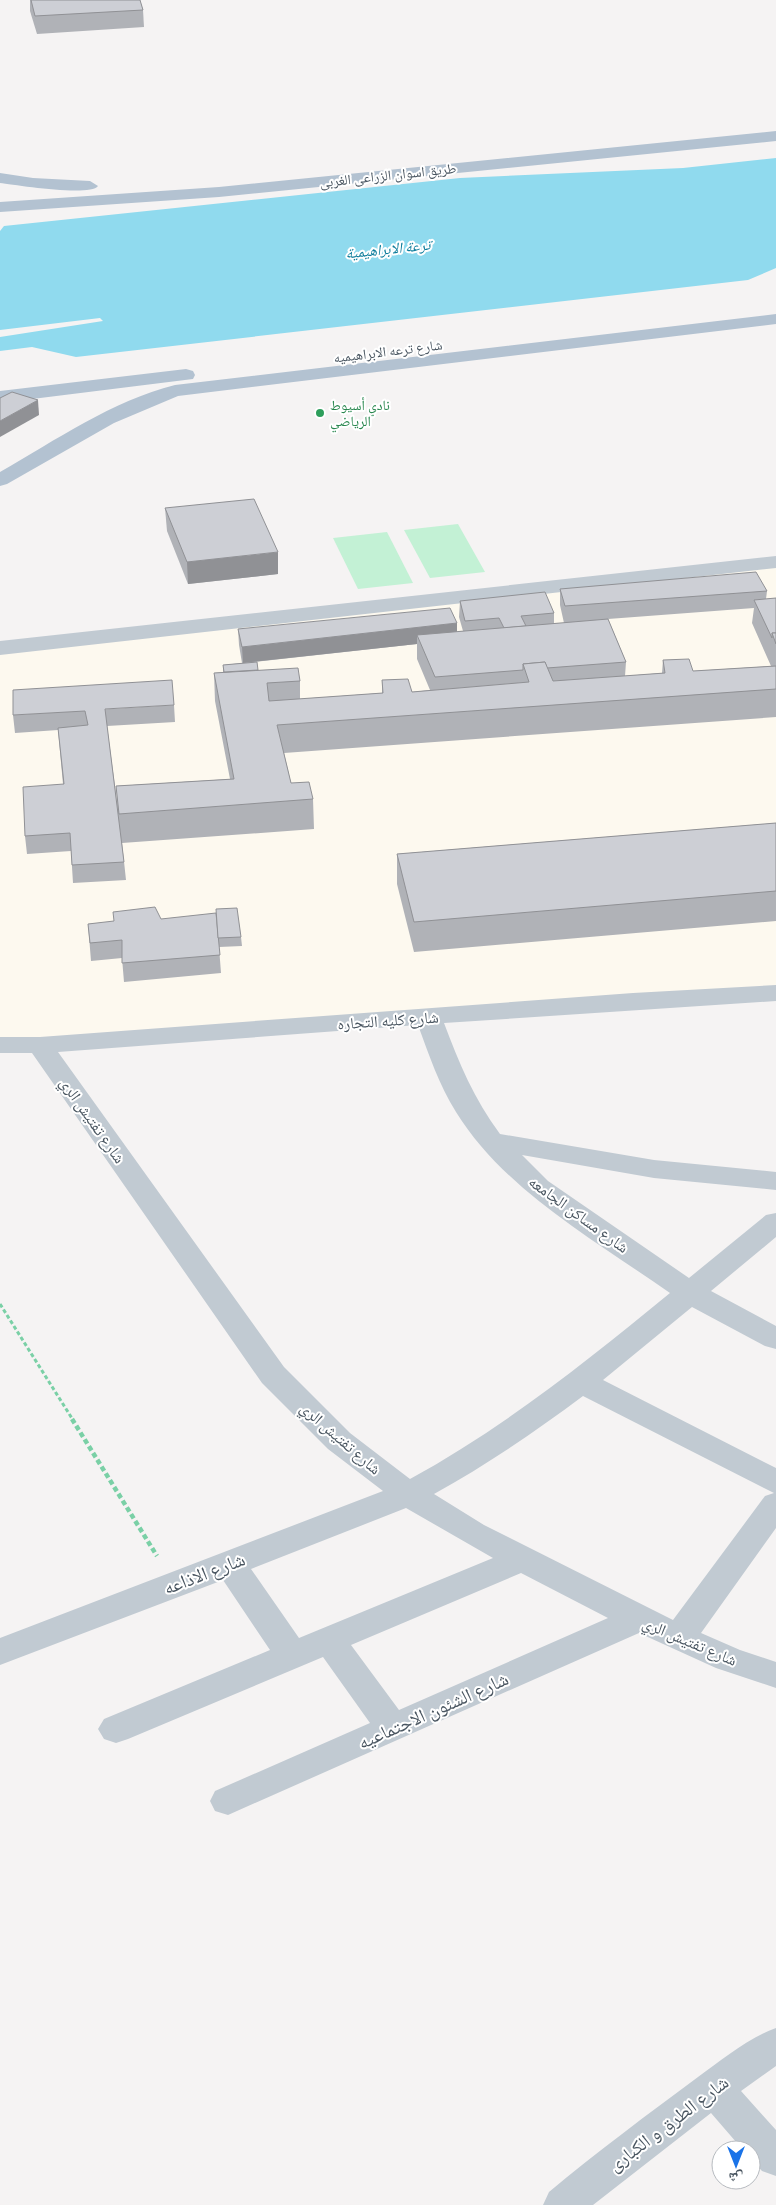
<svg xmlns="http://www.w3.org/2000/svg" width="776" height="2205" font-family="'Exo 2','Noto Naskh Arabic',sans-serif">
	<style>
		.commercial { fill: #fdf9ef }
		.green { fill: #c3f1d5 }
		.water { fill: #90daee }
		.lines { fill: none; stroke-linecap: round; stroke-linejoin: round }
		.path-far1 { stroke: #7ad0a6; stroke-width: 3; stroke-dasharray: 4 2.5; stroke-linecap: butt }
		.path { stroke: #7ad0a6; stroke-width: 4.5; stroke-dasharray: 5 3; stroke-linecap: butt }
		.street { fill: #c1cad2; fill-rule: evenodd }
		.primary { fill: #b3c2d1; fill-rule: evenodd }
		.wall { fill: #b0b2b7; fill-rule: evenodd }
		.shaded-wall { fill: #909195 }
		.building { fill: #cdcfd5; stroke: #909195 }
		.leisure-dot { fill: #2e9e5b; stroke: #fff; stroke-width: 2 }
		.labels { text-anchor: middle; stroke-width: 4; stroke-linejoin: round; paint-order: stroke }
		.far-street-label { font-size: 14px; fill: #4a5661; stroke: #fff }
		.far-leisure-label { font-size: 14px; fill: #27864d; stroke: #fff; text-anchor: start }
		.far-water-label { font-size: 15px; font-style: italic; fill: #0c7c9b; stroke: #fff }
		.street-label { font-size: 16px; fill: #4a5661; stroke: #fff }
		.near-street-label { font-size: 19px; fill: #4a5661; stroke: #fff }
	</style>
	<rect width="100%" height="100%" fill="#f5f3f3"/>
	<path class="commercial" d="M776,562v431l-776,52v-397z"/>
	<g class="green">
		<path d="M458,524l27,48 -55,6 -26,-48z"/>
		<path d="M387,532l26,51 -55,6 -25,-51z"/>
	</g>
	<path class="water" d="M776,158v110l-28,12 -672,77 -44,-10 -32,4v-14l103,-16 -3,-3 -100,12v-99l4,-5 456,-48 223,-10z"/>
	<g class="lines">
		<path class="path-far1" d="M0,1304l73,116"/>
		<path class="path" d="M72,1419l85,137"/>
		<g class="street">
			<path d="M776,556v12l-776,87v-14z"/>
			<path d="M776,985v16l-332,22c15,40 30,76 56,111l154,26 122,12v18l-122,-12 -132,-23 26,26 141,97 77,-63 10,-2v24l-65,54 65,35v23l-11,-3 -73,-39 -89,73 173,88v60l-75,105 39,17 36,12v26l-60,-20 -77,-35 -411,182 -13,-4 -5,-10 5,-10 155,-68 -47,-66 -195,82 -12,4 -12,-4 -6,-10 6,-10 166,-69 -47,-70 -223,85v-27l383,-147 -55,-42 -66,-66 -230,-330h-32v-16h40l593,-44zM418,1025c11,30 21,60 38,87 49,79 140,129 214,181 -83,68 -165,134 -260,186l-60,-46 -66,-66 -226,-315zM583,1396l191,97 -9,3 -92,124 -189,-95 -50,-31c52,-29 101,-62 149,-98zM406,1508l87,50 -194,80 -48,-69zM521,1573l87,45 -209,92 -48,-65z"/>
			<path d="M776,2028v38l-35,25 35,39v46l-14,-5 -11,-12v-9h-8l-32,-37 -118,92h-50l6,-13c48,-40 99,-78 149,-115 24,-17 50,-39 78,-49z"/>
		</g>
		<g class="primary">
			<path d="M776,131v10l-557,56 -219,15v-10l219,-15z"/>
			<path d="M0,173l33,5 57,3 8,5c-8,11 -82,-1 -98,-3z"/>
			<path d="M776,314v10l-598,72 -64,27 -107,61 -7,2v-14c56,-32 112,-71 175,-87z"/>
			<path d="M186,369l7,2 2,4 -2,4 -193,24v-12z"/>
		</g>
	</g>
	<g class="wall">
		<path d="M30,0h110l3,10 1,17 -107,7 -7,-23z"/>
		<path d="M165,508l113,66 -90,10 -21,-53z"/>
		<path d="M560,589l207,2 -1,8 10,-1v119l-492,36 7,30 22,16 1,30 -192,14 4,37 -53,3 -2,-32 -44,3 -2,-18 38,-52 -5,-54 -43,3 -2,-18 161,-10 1,17 -68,4 11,83 -2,-23 114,-7 -15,-78 -1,-28 9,-1v-7l19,-2 -3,-18 -1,-16 219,-6v9l6,-1 -4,-14 1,-16 94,12v10h10l-4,-18zM754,608l-2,15 19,43 -78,5 -30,-11 -1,13 -37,3 1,-14 -18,-43zM417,644v15l13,31 -18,2 -30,-12v13l-82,6v-18l-42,-11 -4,-8z"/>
		<path d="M776,823v98l-362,31 -17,-68v-30z"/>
		<path d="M161,919l80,18 1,9 -23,1 2,26 -97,9 -2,-24 -31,3 -3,-37z"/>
	</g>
	<g class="shaded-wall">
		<path d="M38,400l1,15 -39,22v-16z"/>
		<path d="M278,552v22l-90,10 -1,-22z"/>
		<path d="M457,623v17l-40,-5v9l-174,19 -1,-16z"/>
	</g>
	<g class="building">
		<path d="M31,0h109l3,10 -108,6z"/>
		<path d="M12,392l26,8 -38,21v-23z"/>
		<path d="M254,499l24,53 -91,10 -22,-54z"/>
		<path d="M756,572l11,19 -202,15 -5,-17z"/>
		<path d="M545,592l9,21 -33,3 5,10 -22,2 -5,-10 -34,3 -5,-20z"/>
		<path d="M776,598v35h-4v5l-18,-38z"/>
		<path d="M450,608l7,15 -215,24 -4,-18z"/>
		<path d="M608,619l18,43 -79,6 -2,-6 -22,2v6l-88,7 -18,-42z"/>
		<path d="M772,633h4v11z"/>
		<path d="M689,659l4,12 83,-5v23l-499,36 14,58 18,-1 4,17 -194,15 -3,-28 118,-7 -20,-106 84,-5 2,13 -33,2 2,18 114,-8 -1,-13 26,-1 4,13 117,-10 -6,-18 22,-2 8,19 112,-8 -2,-13z"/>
		<path d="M257,662l1,8 -34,2 -1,-7z"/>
		<path d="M172,680l2,25 -69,4 19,153 -52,3 -2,-32 -45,3 -2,-49 41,-3 -6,-56 30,-3 -3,-14 -72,4v-25z"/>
		<path d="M776,823v68l-362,31 -17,-68z"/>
		<path d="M155,907l6,12 55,-6 4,42 -98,8v-23l-32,3 -2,-19 26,-3 -1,-9z"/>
		<path d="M237,908l4,29 -23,1 -2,-29z"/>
	</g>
	<circle class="leisure-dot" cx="320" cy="413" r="5"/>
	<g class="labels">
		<g class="far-street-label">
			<text transform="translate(388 175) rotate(-6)" y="5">طريق اسوان الزراعى الغربى</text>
			<text transform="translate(388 351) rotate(-7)" y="5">شارع ترعه الابراهيميه</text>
		</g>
		<g class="far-leisure-label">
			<text x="330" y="410">نادي أسيوط<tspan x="330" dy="16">الرياضي</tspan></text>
		</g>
		<g class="far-water-label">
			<text transform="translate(388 249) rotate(-6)" y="5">ترعة الابراهيمية</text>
		</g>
		<g class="street-label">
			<text transform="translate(388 1020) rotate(-4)" y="6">شارع كليه التجاره</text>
			<text transform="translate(93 1120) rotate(55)" y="6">شارع تفتيش الري</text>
			<text transform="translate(579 1214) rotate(36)" y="6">شارع مساكن الجامعه</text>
			<text transform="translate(341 1438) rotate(41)" y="6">شارع تفتيش الري</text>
			<text transform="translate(690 1641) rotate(23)" y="6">شارع تفتيش الري</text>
		</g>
		<g class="near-street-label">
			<text transform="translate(204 1573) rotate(-21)" y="7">شارع الاذاعه</text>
			<text transform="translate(433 1710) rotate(-24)" y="7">شارع الشئون الاجتماعيه</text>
			<text transform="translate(668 2123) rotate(-37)" y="7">شارع الطرق و الكبارى</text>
		</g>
	</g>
	<g transform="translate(736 2165) rotate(180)"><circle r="24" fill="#ffffff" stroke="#b7bbc0"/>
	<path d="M0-4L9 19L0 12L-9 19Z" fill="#1a73e8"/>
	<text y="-8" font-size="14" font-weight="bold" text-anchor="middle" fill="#4a5661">ش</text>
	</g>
</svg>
